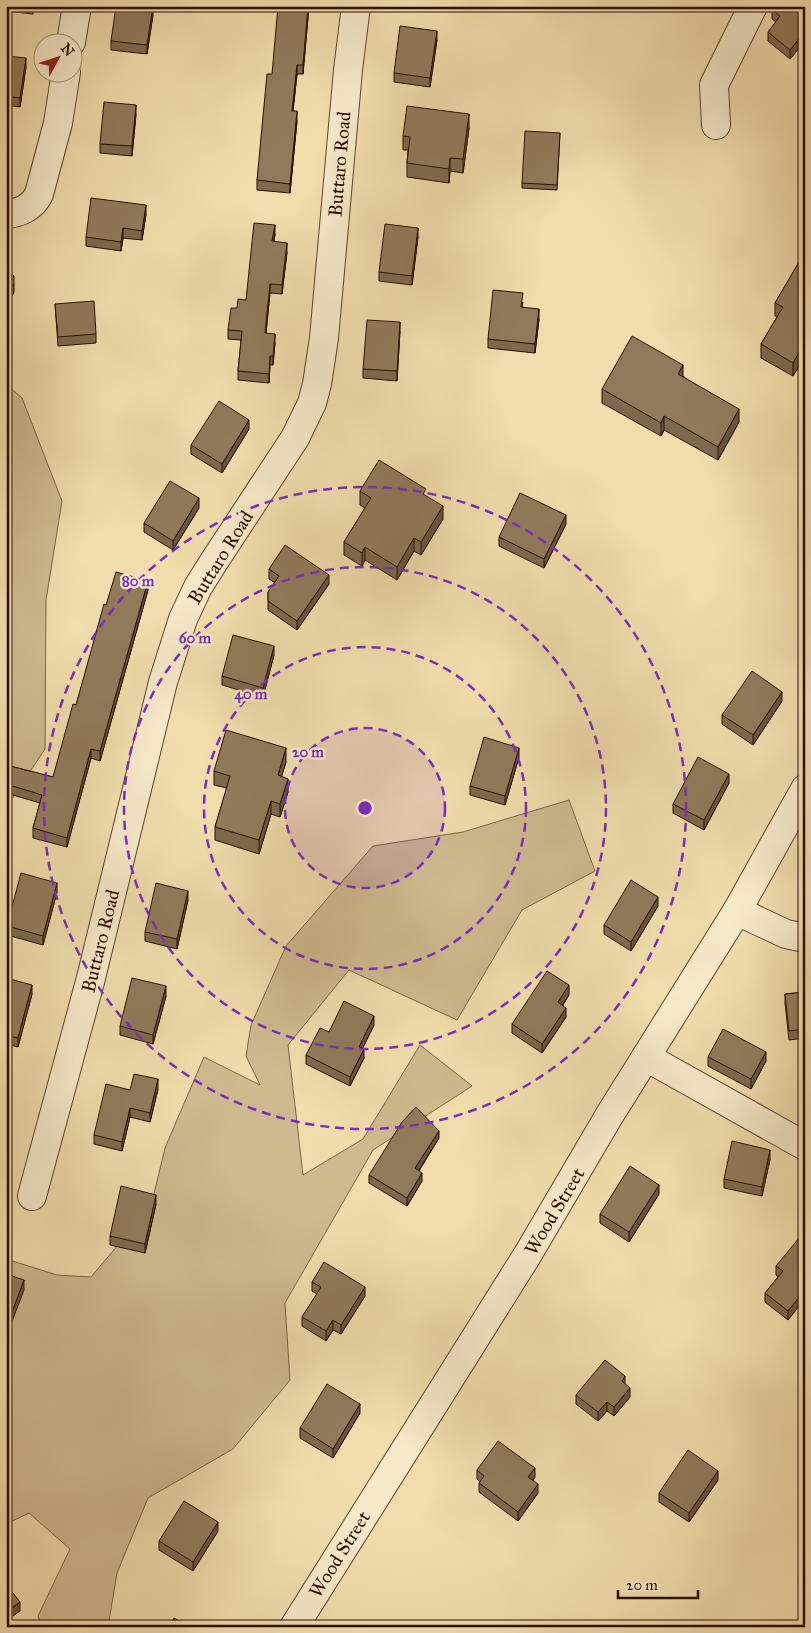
<svg xmlns="http://www.w3.org/2000/svg" width="811" height="1633" font-family="'IM FELL Great Primer',serif">
	<style>
		.green { fill: #cfba8f; stroke: #7c6449 }
		.lines { fill: none; stroke-linecap: round; stroke-linejoin: round }
		.minor-casing { stroke: #5b422d; stroke-width: 30 }
		.minor { stroke: #f6e9c9; stroke-width: 28 }
		.wall { fill: #7d694e; stroke: #290e03 }
		.shaded-wall { fill: #665540; stroke: #290e03 }
		.building { fill: #917a5b; stroke: #290e03 }
		.ring { fill: none; stroke: #7b2cbf; stroke-width: 2.5; stroke-dasharray: 9 6 }
		.labels { text-anchor: middle; stroke-width: 4.5; stroke-linejoin: round; paint-order: stroke }
		.street-label { font-size: 19px; fill: #290e03; stroke: #f6e9c9 }
		.centre { fill: #7b2cbf; stroke: #f6e9c9; stroke-width: 2.5 }
		.ring-label { font-size: 15px; text-anchor: middle; font-weight: bold; fill: #7b2cbf; stroke: #f6e9c9; stroke-width: 4.5; stroke-linejoin: round; paint-order: stroke }
	</style>
	<rect width="100%" height="100%" fill="#f1ddac"/>
	<filter id="stains"><feTurbulence type="fractalNoise" baseFrequency=".004" numOctaves="4"/><feColorMatrix values="0 0 0 0 .2 0 0 0 0 .09 0 0 0 0 .02 0 0 0 .5 -.17"/></filter>
	<radialGradient id="worn" r=".72"><stop offset=".6" stop-color="#630" stop-opacity="0"/><stop offset="1" stop-color="#630" stop-opacity=".3"/></radialGradient>
	<g class="green">
		<path d="M6,384l16,14 40,103 -16,99 -1,149 -39,59z"/>
		<path d="M569,800l26,71 -73,39 -65,110 -108,-50 -61,75 15,130 60,-36 57,-94 52,41 -99,64 -88,153 5,77 -57,69 -85,49 -31,75 -9,54h-66l-4,-11 32,-67 -41,-36 -23,11v-265l51,16 34,2 60,-71 14,-58 39,-91 56,28 -14,-29 5,-31 35,-79 87,-100 90,-14z"/>
	</g>
	<g class="lines">
		<defs>
			<g id="minor">
				<path d="M71,42l6,-36"/>
				<path d="M716,125l-2,-40 39,-79"/>
				<path d="M6,214c14,-1 27,-7 33,-20l19,-71 8,-51"/>
				<path d="M737,911l49,23 19,4"/>
				<path d="M646,1057l159,89"/>
				<path d="M32,1196l59,-218 72,-296 20,-63 15,-32 15,-24 82,-125 17,-35 5,-19 7,-46 24,-268 8,-64"/>
				<path d="M294,1627l234,-373 81,-138 128,-205 68,-122"/>
			</g>
		</defs>
		<use href="#minor" class="minor-casing"/>
		<use href="#minor" class="minor"/>
	</g>
	<g class="wall">
		<path d="M6,6h28l-1,8 -27,-3z"/>
		<path d="M309,6l-6,68h-6l-4,37 4,10 -7,72 -33,-3v-10z"/>
		<path d="M805,6v35l-15,18 -22,-18v-9l8,-10 -4,-3v-9z"/>
		<path d="M153,15l-6,39 -36,-4v-9z"/>
		<path d="M437,40l-7,47 -36,-5v-9z"/>
		<path d="M6,56l20,11 -6,40 -14,-2z"/>
		<path d="M136,114l-4,42 -32,-3v-9z"/>
		<path d="M469,128l-6,45 -13,-2 -1,12 -42,-6v-14l1,-13h-5v-14z"/>
		<path d="M560,133l-3,57 -35,-2v-5z"/>
		<path d="M146,214l-4,26 -19,-2 -2,13 -35,-5v-9z"/>
		<path d="M275,234l-1,8 13,10 -5,42 -12,-1 -4,40 9,10 -2,22h-3l-1,18 -31,-3v-9l3,-31 -13,-1v-9l9,-22 9,-8z"/>
		<path d="M418,237l-6,48 -33,-4v-9z"/>
		<path d="M805,252v104l-12,20 -32,-18v-14l16,-27 -2,-1v-13z"/>
		<path d="M523,302l-1,5 17,12 -4,34 -47,-5v-9z"/>
		<path d="M55,304l41,30v9l-38,3z"/>
		<path d="M400,331l-3,50 -34,-3v-9z"/>
		<path d="M683,376l56,46 -21,38 -54,-30 -3,6 -59,-33v-14z"/>
		<path d="M249,429l-27,44 -31,-19v-9z"/>
		<path d="M360,491l66,5 17,23 -22,36 -7,-4 -17,29 -32,-20 -3,6 -18,-11v-13l21,-34 -5,-3z"/>
		<path d="M199,508l-26,42 -29,-18v-9z"/>
		<path d="M566,524l-22,44 -45,-22v-9z"/>
		<path d="M269,569l60,15 -32,46 -29,-20v-18l7,-9 -6,-4z"/>
		<path d="M148,590l-48,171 -9,-3 -24,89 -34,-9v-10l7,-25 -34,-10v-28l47,12 23,-72 30,-100z"/>
		<path d="M274,655l-11,42 -41,-12v-9z"/>
		<path d="M782,701l-29,44 -31,-21v-9z"/>
		<path d="M519,757l-14,48 -35,-10v-9z"/>
		<path d="M286,762l-5,15 7,15 -8,25 -9,-3 -12,40 -44,-14v-13l12,-39 -13,-3v-14z"/>
		<path d="M729,783l-25,47 -31,-17v-9z"/>
		<path d="M57,892l-14,53 -36,-10v-9z"/>
		<path d="M188,900l-11,49 -32,-8v-9z"/>
		<path d="M658,906l-27,45 -27,-17v-9z"/>
		<path d="M6,978l26,16 -14,53 -12,-3z"/>
		<path d="M805,992v46l-16,2 -4,-37v-9z"/>
		<path d="M569,995l-6,10 3,12 -24,36 -30,-20v-9z"/>
		<path d="M166,996l-13,48 -33,-9v-9z"/>
		<path d="M374,1025l-12,24 2,9 -14,28 -44,-22v-9l23,-23z"/>
		<path d="M708,1057l58,4 -15,28 -43,-23z"/>
		<path d="M158,1089l-8,33 -20,-5 -8,34 -28,-7v-9l36,-45z"/>
		<path d="M439,1138l-20,33 3,10 -15,25 -38,-23v-8z"/>
		<path d="M770,1159l-8,37 -38,-8v-9z"/>
		<path d="M659,1194l-30,48 -29,-19v-9z"/>
		<path d="M156,1204l-11,49 -35,-8v-9z"/>
		<path d="M805,1243l-17,77 -23,-18v-9l13,-16 -2,-2v-9z"/>
		<path d="M312,1282l53,14 -24,38 -8,-4 -7,11 -24,-15v-9l15,-23 -5,-3z"/>
		<path d="M625,1384l5,13 -16,19 -7,-5 -9,10 -22,-17v-9z"/>
		<path d="M360,1413l-27,45 -33,-20v-10z"/>
		<path d="M477,1470l58,7 -2,3 5,13 -20,28 -39,-29v-9l1,-1 -3,-3z"/>
		<path d="M718,1480l-29,42 -30,-20v-9z"/>
		<path d="M218,1531l-25,40 -34,-21v-9z"/>
	</g>
	<g class="shaded-wall">
		<path d="M153,6v9l-6,39v-9z"/>
		<path d="M308,6h1l-6,68v-9z"/>
		<path d="M437,31v9l-7,47v-9z"/>
		<path d="M805,31v10l-15,18v-9z"/>
		<path d="M26,58v9l-6,40v-9z"/>
		<path d="M297,65v9l-5,46v-9z"/>
		<path d="M136,105v9l-4,42v-10z"/>
		<path d="M297,111v10l-7,72v-9z"/>
		<path d="M469,114v14l-6,45v-14z"/>
		<path d="M450,158v13l-1,12v-14z"/>
		<path d="M146,205v9l-4,26v-9z"/>
		<path d="M275,225v9l-3,17v-10z"/>
		<path d="M123,228v10l-2,13v-9z"/>
		<path d="M418,228v9l-6,48v-9z"/>
		<path d="M287,243v9l-5,42v-9z"/>
		<path d="M14,284v9l-8,10v-9z"/>
		<path d="M270,284v9l-5,49v-9z"/>
		<path d="M539,309v10l-4,34v-9z"/>
		<path d="M400,322v9l-3,50v-10z"/>
		<path d="M275,334v9l-2,22v-9z"/>
		<path d="M805,342v14l-12,20v-13z"/>
		<path d="M270,356v9l-1,18v-9z"/>
		<path d="M683,365v13l-5,-4z"/>
		<path d="M739,409v13l-21,38v-13z"/>
		<path d="M664,416v14l-3,6v-13z"/>
		<path d="M249,420v9l-27,44v-9z"/>
		<path d="M199,498v10l-26,42v-9z"/>
		<path d="M443,506v13l-22,36v-13z"/>
		<path d="M566,515v9l-22,44v-9z"/>
		<path d="M414,538v13l-17,29v-13z"/>
		<path d="M365,547v13l-3,6v-13z"/>
		<path d="M329,575v9l-32,46v-9z"/>
		<path d="M148,581v9l-48,171v-10z"/>
		<path d="M274,646v9l-11,42v-9z"/>
		<path d="M782,692v9l-29,44v-10z"/>
		<path d="M286,748v14l-8,27v-14z"/>
		<path d="M519,748v9l-14,48v-9z"/>
		<path d="M91,749v9l-24,89v-9z"/>
		<path d="M729,774v9l-25,47v-10z"/>
		<path d="M288,779v13l-8,25v-13z"/>
		<path d="M271,801v13l-12,40v-14z"/>
		<path d="M57,883v9l-14,53v-9z"/>
		<path d="M188,891v9l-11,49v-10z"/>
		<path d="M658,897v9l-27,45v-9z"/>
		<path d="M32,985v9l-14,53v-9z"/>
		<path d="M569,985v10l-11,16v-9z"/>
		<path d="M166,986v10l-13,48v-9z"/>
		<path d="M566,1008v9l-24,36v-9z"/>
		<path d="M374,1016v9l-15,31v-9z"/>
		<path d="M364,1049v9l-14,28v-9z"/>
		<path d="M766,1052v9l-15,28v-10z"/>
		<path d="M158,1079v10l-8,33v-9z"/>
		<path d="M130,1108v9l-8,34v-9z"/>
		<path d="M439,1131v7l-24,38v-8z"/>
		<path d="M770,1150v9l-8,37v-9z"/>
		<path d="M422,1173v8l-15,25v-8z"/>
		<path d="M659,1185v9l-30,48v-10z"/>
		<path d="M156,1195v9l-11,49v-9z"/>
		<path d="M24,1280v10l-18,47v-9z"/>
		<path d="M365,1287v9l-24,38v-9z"/>
		<path d="M805,1290v9l-17,21v-9z"/>
		<path d="M333,1320v10l-7,11v-10z"/>
		<path d="M625,1376v9l-3,-4z"/>
		<path d="M630,1388v9l-16,19v-9z"/>
		<path d="M607,1402v9l-9,10v-9z"/>
		<path d="M360,1404v9l-27,45v-9z"/>
		<path d="M535,1468v9l-7,9v-9z"/>
		<path d="M718,1471v9l-29,42v-9z"/>
		<path d="M538,1484v9l-20,28v-9z"/>
		<path d="M218,1522v9l-25,40v-9z"/>
		<path d="M20,1602v9l-14,10v-9z"/>
	</g>
	<g class="building">
		<path d="M116,6h37l-6,39 -36,-4z"/>
		<path d="M278,6h30l-5,59h-6l-5,46h5l-7,73 -33,-4 10,-106h5z"/>
		<path d="M774,6h31v25l-15,19 -22,-18 12,-16 -8,-6z"/>
		<path d="M400,26l37,5 -7,47 -36,-5z"/>
		<path d="M6,56l20,2 -6,40 -14,-2z"/>
		<path d="M104,102l32,3 -4,41 -32,-2z"/>
		<path d="M407,106l62,8 -6,45 -13,-1 -1,11 -42,-6 3,-26 -7,-1z"/>
		<path d="M525,131l35,2 -3,52 -35,-2z"/>
		<path d="M91,198l55,7 -4,26 -19,-3 -2,14 -35,-5z"/>
		<path d="M254,223l21,2 -3,16 15,2 -5,42 -12,-1 -5,49 10,1 -2,22h-3l-1,18 -31,-3 4,-40 -14,-1 3,-22h6l1,-9 8,1z"/>
		<path d="M385,224l33,4 -6,48 -33,-4z"/>
		<path d="M805,252v90l-12,21 -32,-19 22,-37 -8,-4z"/>
		<path d="M6,270l8,6v8l-8,10z"/>
		<path d="M493,290l30,3 -2,14 18,2 -4,35 -47,-5z"/>
		<path d="M94,301l2,33 -38,3 -3,-33z"/>
		<path d="M367,320l33,2 -3,49 -34,-2z"/>
		<path d="M632,336l51,29 -5,9 61,35 -21,38 -54,-31 -3,7 -59,-34z"/>
		<path d="M219,401l30,19 -27,44 -31,-19z"/>
		<path d="M379,460l47,29 -3,5 20,12 -22,36 -7,-4 -17,29 -32,-20 -3,6 -18,-11 27,-44 -11,-7z"/>
		<path d="M170,481l29,17 -26,43 -29,-18z"/>
		<path d="M520,493l46,22 -22,44 -45,-22z"/>
		<path d="M285,545l44,30 -32,46 -29,-20v-9l11,-16 -10,-7z"/>
		<path d="M116,572l32,9 -48,170 -9,-2 -24,89 -34,-10 9,-33 -36,-11v-19l47,12 20,-73 3,1 28,-101 2,1z"/>
		<path d="M233,635l41,11 -11,42 -41,-12z"/>
		<path d="M752,671l30,21 -29,43 -31,-20z"/>
		<path d="M226,730l60,18 -8,27 10,4 -8,25 -9,-3 -12,39 -44,-13 15,-51 -16,-5z"/>
		<path d="M484,737l35,11 -14,48 -35,-10z"/>
		<path d="M698,757l31,17 -25,46 -31,-16z"/>
		<path d="M21,873l36,10 -14,53 -36,-10z"/>
		<path d="M631,880l27,17 -27,45 -27,-17z"/>
		<path d="M156,883l32,8 -11,48 -32,-7z"/>
		<path d="M547,971l22,14 -11,17 8,6 -24,36 -30,-20z"/>
		<path d="M6,978l26,7 -14,53 -12,-3z"/>
		<path d="M132,978l34,8 -13,49 -33,-9z"/>
		<path d="M805,992v37l-16,2 -4,-37z"/>
		<path d="M344,1001l30,15 -15,31 5,2 -14,28 -44,-22 14,-27 9,4z"/>
		<path d="M723,1029l43,23 -15,27 -43,-22z"/>
		<path d="M134,1074l24,5 -8,34 -20,-5 -8,34 -28,-7 12,-51 24,6z"/>
		<path d="M416,1107l23,24 -24,37 7,5 -15,25 -38,-23 33,-53z"/>
		<path d="M732,1141l38,9 -8,37 -38,-8z"/>
		<path d="M630,1166l29,19 -30,47 -29,-18z"/>
		<path d="M121,1186l35,9 -11,49 -35,-8z"/>
		<path d="M799,1238l6,5v47l-17,21 -23,-18 18,-22 -7,-5z"/>
		<path d="M324,1262l41,25 -24,38 -8,-5 -7,11 -24,-14 19,-30 -9,-5z"/>
		<path d="M6,1274l18,6 -18,48z"/>
		<path d="M605,1360l20,16 -3,5 8,7 -16,19 -7,-5 -9,10 -22,-17z"/>
		<path d="M327,1384l33,20 -27,45 -33,-21z"/>
		<path d="M498,1441l37,27 -7,9 10,7 -20,28 -39,-29 5,-7 -7,-6z"/>
		<path d="M688,1450l30,21 -29,42 -30,-20z"/>
		<path d="M184,1501l34,21 -25,40 -34,-21z"/>
		<path d="M6,1584l14,18 -14,10z"/>
		<path d="M174,1618l15,9h-20z"/>
	</g>
	<circle cx="365" cy="808" r="80" fill="#7b2cbf" fill-opacity=".12"/>
	<g class="ring">
		<circle cx="365" cy="808" r="80"/>
		<circle cx="365" cy="808" r="161"/>
		<circle cx="365" cy="808" r="241"/>
		<circle cx="365" cy="808" r="321"/>
	</g>
	<g class="labels">
		<g class="street-label">
			<text transform="translate(339 164) rotate(-85)" y="7">Buttaro Road</text>
			<text transform="translate(220 557) rotate(-58)" y="7">Buttaro Road</text>
			<text transform="translate(100 941) rotate(-76)" y="7">Buttaro Road</text>
			<text transform="translate(554 1211) rotate(-59)" y="7">Wood Street</text>
			<text transform="translate(339 1554) rotate(-58)" y="7">Wood Street</text>
		</g>
	</g>
	<circle cx="365" cy="808" r="8" class="centre"/>
	<g class="ring-label">
		<text x="138" y="586">80 m</text>
		<text x="195" y="643">60 m</text>
		<text x="251" y="699">40 m</text>
		<text x="308" y="757">20 m</text>
	</g>
	<rect width="811" height="1633" fill="none" stroke="#f1ddac" stroke-width="25"/>
	<rect x="8" y="8" width="796" height="1618" fill="none" stroke="#290e03" stroke-width="2.5"/>
	<rect x="12" y="12" width="786" height="1608" fill="none" stroke="#290e03"/>
	<g transform="translate(58 58) rotate(50)"><circle r="24" fill="#f6e9c9" stroke="#a4917a"/>
	<path d="M0-4L9 19L0 12L-9 19Z" fill="#8f2418"/>
	<text y="-8" font-size="14" font-weight="bold" text-anchor="middle" fill="#290e03">N</text>
	</g>
	<path d="M618 1590v8h80v-8" fill="none" stroke="#290e03" stroke-width="2.5"/>
	<text x="626" y="1590" font-size="15" fill="#290e03" stroke="#f6e9c9" stroke-width="4" paint-order="stroke">20 m</text>
	<rect width="100%" height="100%" filter="url(#stains)"/>
	<rect width="100%" height="100%" fill="url(#worn)"/>
</svg>
